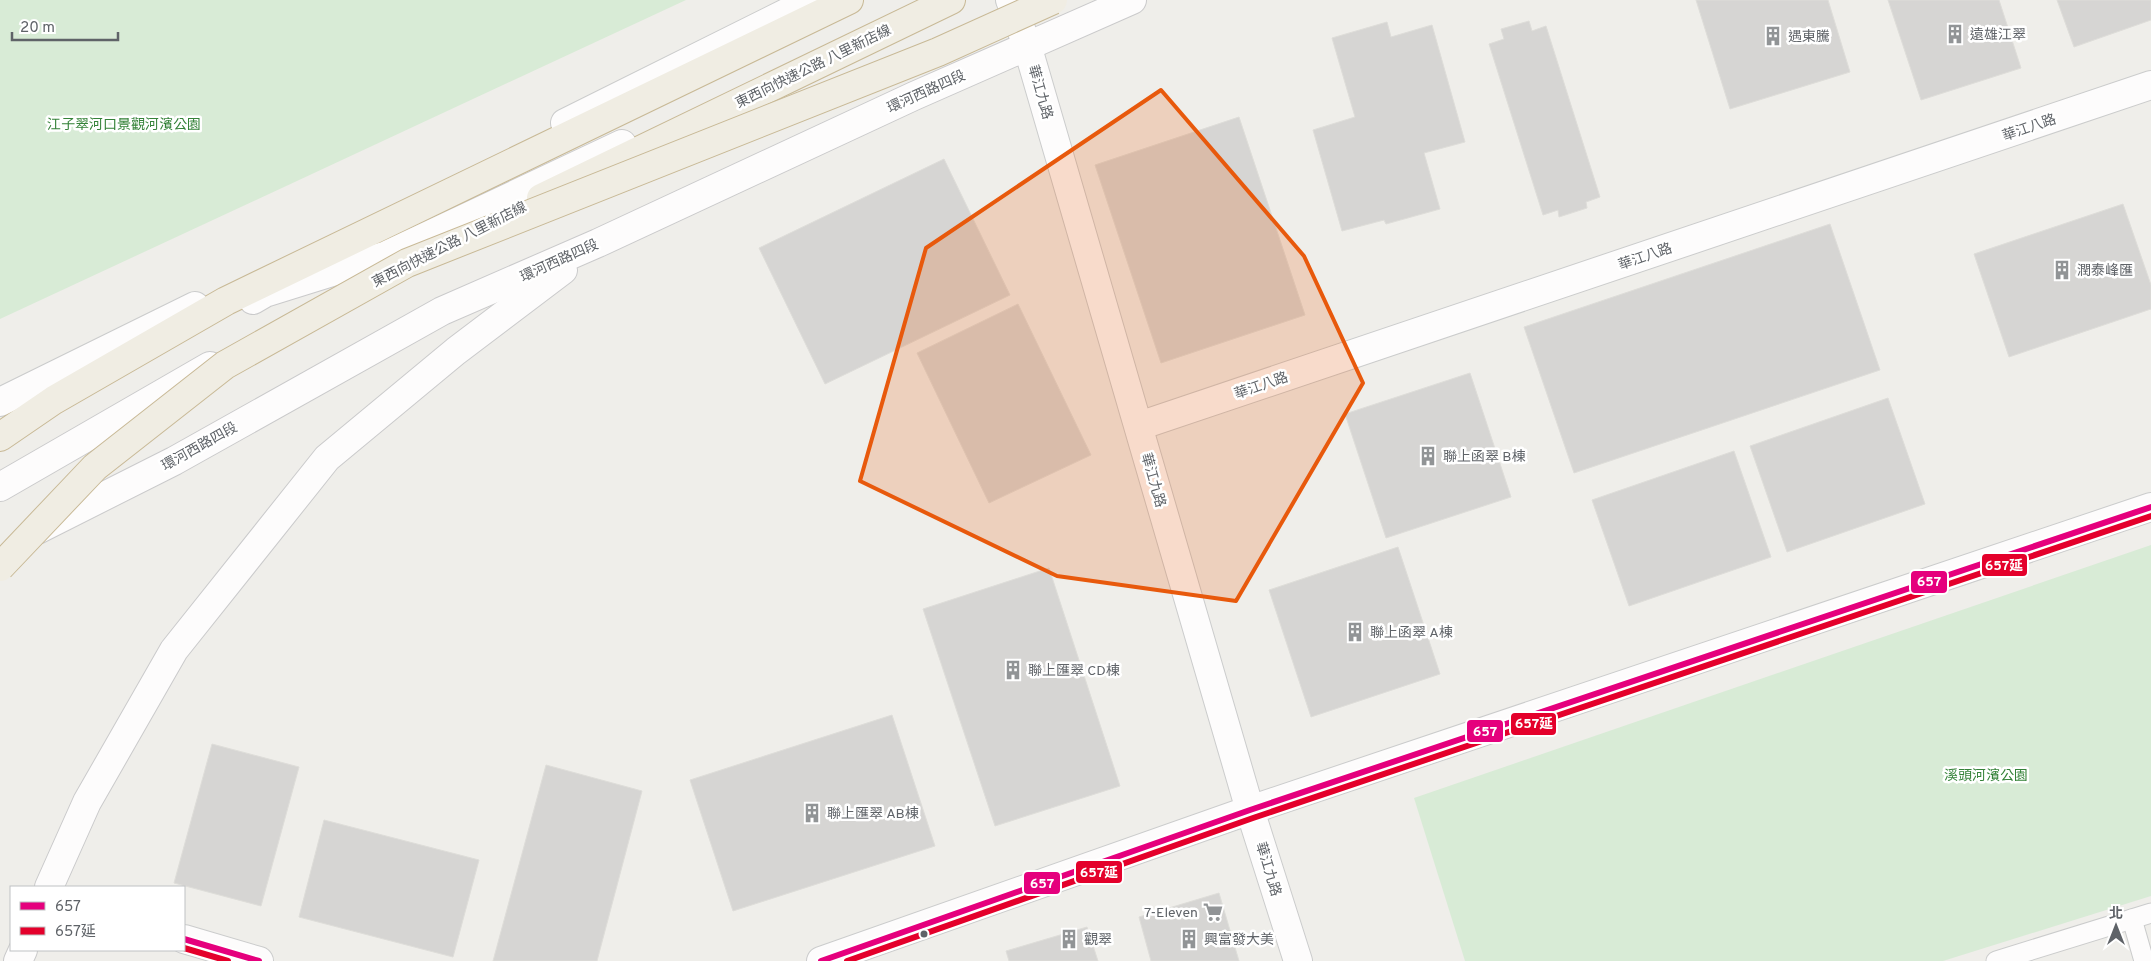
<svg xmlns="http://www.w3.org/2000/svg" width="2151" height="961" font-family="Overpass,'Noto Sans TC',sans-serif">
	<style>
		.green { fill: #d8ebd6 }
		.building { fill: #d6d5d3; stroke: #deddd9 }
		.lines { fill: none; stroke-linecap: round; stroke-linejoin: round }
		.lane-casing { stroke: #cbcccc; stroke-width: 21 }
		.street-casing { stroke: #cbcccc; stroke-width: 30 }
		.secondary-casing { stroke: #cacacb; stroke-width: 30 }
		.highway-casing { stroke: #c8b996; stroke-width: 30 }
		.lane { stroke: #fdfcfc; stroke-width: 19 }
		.street { stroke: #fdfcfc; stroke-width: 28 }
		.secondary { stroke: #fdfcfc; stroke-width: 28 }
		.highway { stroke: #f0ede3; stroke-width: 28 }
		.highway-bridge-casing { stroke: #c8b996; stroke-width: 30; stroke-linecap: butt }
		.highway-bridge { stroke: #f0ede3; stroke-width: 28 }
		.bus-1-casing { stroke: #fff; stroke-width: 10 }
		.bus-2-casing { stroke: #fff; stroke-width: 10 }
		.bus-1 { stroke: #e5007d; stroke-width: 6 }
		.bus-2 { stroke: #e4002b; stroke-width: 6 }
		.marked { fill: #e8590c; fill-opacity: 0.2; stroke: #e8590c; stroke-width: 4; stroke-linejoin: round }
		.bus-dot { fill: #5f6368; stroke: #fff; stroke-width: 2 }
		.labels { text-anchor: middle; stroke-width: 5; stroke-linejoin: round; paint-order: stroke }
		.poi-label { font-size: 14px; fill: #5f6368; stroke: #fff; text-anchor: start }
		.street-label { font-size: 14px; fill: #5f6368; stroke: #fff }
		.park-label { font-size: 14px; fill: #348238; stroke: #fff }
		.line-badge { stroke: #fff; stroke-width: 2 }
		.badge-label { font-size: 14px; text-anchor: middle; font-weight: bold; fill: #fff }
	</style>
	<rect width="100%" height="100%" fill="#efeeea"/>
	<g class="green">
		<path d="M0,0h686l-686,319z"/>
		<path d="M2151,545v351l-208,65h-478l-51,-163z"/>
	</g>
	<g class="building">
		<path d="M1696,0h132l22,72 -120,37z"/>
		<path d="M1888,0h111l22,68 -100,32z"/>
		<path d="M2057,0h94v20l-77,27z"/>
		<path d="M1529,21l3,10 14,-5 54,171 -14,5 1,6 -28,9 -1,-7 -15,5 -54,-171 15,-5 -3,-10z"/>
		<path d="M1387,22l4,15 41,-12 33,117 -41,11 16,56 -54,15 -2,-4 -42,11 -29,-101 42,-13 -23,-79z"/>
		<path d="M1239,117l66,198 -144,48 -66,-198z"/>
		<path d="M944,159l66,136 -185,89 -66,-136z"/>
		<path d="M2123,204l28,81v24l-142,48 -35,-103z"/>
		<path d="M1830,224l50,146 -306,103 -50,-146z"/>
		<path d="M1018,304l73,151 -102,48 -72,-150z"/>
		<path d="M1470,373l41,124 -125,41 -41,-124z"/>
		<path d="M1888,398l37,106 -138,48 -37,-106z"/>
		<path d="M1734,451l37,106 -142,49 -37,-106z"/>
		<path d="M1398,547l42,127 -129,43 -42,-127z"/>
		<path d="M1049,568l71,218 -125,40 -72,-217z"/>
		<path d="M892,715l43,131 -202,65 -43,-131z"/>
		<path d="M212,744l87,23 -38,139 -87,-23z"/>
		<path d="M546,765l96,26 -45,170h-104z"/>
		<path d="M324,820l155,40 -26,97 -154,-40z"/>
		<path d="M1219,893l20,68h-88l-12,-44z"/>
		<path d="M1087,927l11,34h-89l-3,-10z"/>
	</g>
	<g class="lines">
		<defs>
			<g id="lane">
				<path d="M2132,919l12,42"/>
				<path d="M1996,961l155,-48"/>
			</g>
			<g id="street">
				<path d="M1010,0l17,45 223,765 48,151"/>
				<path d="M565,123l247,-123"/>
				<path d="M0,402l195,-96"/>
				<path d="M1139,426l1012,-341"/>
				<path d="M184,939l75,22"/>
				<path d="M821,961l429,-151 901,-303"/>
			</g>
			<g id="secondary">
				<path d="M253,300l12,-7 122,-38 235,-111"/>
				<path d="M0,487l210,-121"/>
				<path d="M37,530l137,-69 268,-150 156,-68 316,-147 218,-96"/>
				<path d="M49,887l38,-85 87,-152 153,-192 129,-107 107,-81"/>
				<path d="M18,961l5,-11"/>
			</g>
			<g id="highway">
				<path d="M541,198l410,-198"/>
				<path d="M0,437l54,-37 172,-99 623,-301"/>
			</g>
		</defs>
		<use href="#lane" class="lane-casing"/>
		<use href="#street" class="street-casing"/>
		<use href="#secondary" class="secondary-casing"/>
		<use href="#highway" class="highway-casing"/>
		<use href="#lane" class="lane"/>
		<use href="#street" class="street"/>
		<use href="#secondary" class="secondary"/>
		<use href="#highway" class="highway"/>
		<defs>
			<path id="highway-bridge" d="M0,567l95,-100 130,-102 182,-102 531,-211 115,-52"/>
		</defs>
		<use href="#highway-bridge" class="highway-bridge-casing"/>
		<use href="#highway-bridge" class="highway-bridge"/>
		<defs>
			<g id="bus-1">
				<path d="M184,939l75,22"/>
				<path d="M821,961l429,-151 901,-303"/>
			</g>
			<g id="bus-2">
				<path d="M184,948l44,13"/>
				<path d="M847,961l406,-143 898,-302"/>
			</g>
		</defs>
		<use href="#bus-1" class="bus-1-casing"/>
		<use href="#bus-2" class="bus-2-casing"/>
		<use href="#bus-1" class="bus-1"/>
		<use href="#bus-2" class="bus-2"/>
	</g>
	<path class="marked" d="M1161,90l143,166 59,127 -127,218 -179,-25 -197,-95 66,-233z"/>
	<defs>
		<symbol id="building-bare" viewBox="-9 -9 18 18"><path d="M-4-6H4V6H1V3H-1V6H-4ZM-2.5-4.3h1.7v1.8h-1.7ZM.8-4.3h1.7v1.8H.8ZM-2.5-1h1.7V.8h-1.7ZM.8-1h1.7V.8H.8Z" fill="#919496" stroke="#fff" stroke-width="2.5" paint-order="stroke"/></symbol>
		<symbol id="supermarket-bare" viewBox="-9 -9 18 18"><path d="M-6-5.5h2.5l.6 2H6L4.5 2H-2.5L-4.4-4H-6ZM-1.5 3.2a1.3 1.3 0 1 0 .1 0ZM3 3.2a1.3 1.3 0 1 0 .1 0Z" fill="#919496" stroke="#fff" stroke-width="2.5" paint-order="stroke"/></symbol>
	</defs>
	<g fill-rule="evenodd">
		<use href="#building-bare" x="1941" y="20" width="28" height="28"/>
		<use href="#building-bare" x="1759" y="22" width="28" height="28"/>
		<use href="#building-bare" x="2048" y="256" width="28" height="28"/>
		<use href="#building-bare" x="1414" y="442" width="28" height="28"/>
		<use href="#building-bare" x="1341" y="618" width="28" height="28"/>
		<use href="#building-bare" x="999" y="656" width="28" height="28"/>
		<use href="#building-bare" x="798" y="799" width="28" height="28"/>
		<use href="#supermarket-bare" x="1199" y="898" width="28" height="28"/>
		<use href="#building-bare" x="1055" y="925" width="28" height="28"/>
		<use href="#building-bare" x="1175" y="925" width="28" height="28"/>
	</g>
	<circle class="bus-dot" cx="924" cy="934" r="4.5"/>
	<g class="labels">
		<g class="poi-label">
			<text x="1970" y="39">遠雄江翠</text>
			<text x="1788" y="41">遇東騰</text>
			<text x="2077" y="275">潤泰峰匯</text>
			<text x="1443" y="461">聯上函翠 B棟</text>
			<text x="1370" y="637">聯上函翠 A棟</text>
			<text x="1028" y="675">聯上匯翠 CD棟</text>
			<text x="827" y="818">聯上匯翠 AB棟</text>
			<text x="1198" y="917" text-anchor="end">7-Eleven</text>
			<text x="1084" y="944">觀翠</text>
			<text x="1204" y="944">興富發大美</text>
		</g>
		<g class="street-label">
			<text transform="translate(813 66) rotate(-26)" y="5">東西向快速公路 八里新店線</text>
			<text transform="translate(926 91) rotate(-24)" y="5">環河西路四段</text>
			<text transform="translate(1041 92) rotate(74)" y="5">華江九路</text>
			<text transform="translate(2029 127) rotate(-19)" y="5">華江八路</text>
			<text transform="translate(449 244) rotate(-27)" y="5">東西向快速公路 八里新店線</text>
			<text transform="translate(1645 256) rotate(-19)" y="5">華江八路</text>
			<text transform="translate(559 260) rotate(-24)" y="5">環河西路四段</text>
			<text transform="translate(1261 385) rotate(-19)" y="5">華江八路</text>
			<text transform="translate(199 446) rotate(-29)" y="5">環河西路四段</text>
			<text transform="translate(1154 480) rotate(74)" y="5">華江九路</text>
			<text transform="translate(1269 869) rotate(73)" y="5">華江九路</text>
		</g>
		<g class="park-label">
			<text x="124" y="129">江子翠河口景觀河濱公園</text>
			<text x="1986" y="780">溪頭河濱公園</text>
		</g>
	</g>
	<g class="line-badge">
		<rect x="1981" y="553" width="47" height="24" rx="5" fill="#e4002b"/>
		<rect x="1910" y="570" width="38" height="24" rx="5" fill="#e5007d"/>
		<rect x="1510" y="712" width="47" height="24" rx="5" fill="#e4002b"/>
		<rect x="1466" y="719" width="38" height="24" rx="5" fill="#e5007d"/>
		<rect x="1075" y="860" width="48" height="24" rx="5" fill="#e4002b"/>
		<rect x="1023" y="871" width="38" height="24" rx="5" fill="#e5007d"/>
	</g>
	<g class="badge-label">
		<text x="2004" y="570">657延</text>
		<text x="1929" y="586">657</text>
		<text x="1534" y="728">657延</text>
		<text x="1485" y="736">657</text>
		<text x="1099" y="877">657延</text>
		<text x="1042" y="888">657</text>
	</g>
	<rect x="10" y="886" width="175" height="65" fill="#ffffff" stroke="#bfc1c3"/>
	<rect x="20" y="902" width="25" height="8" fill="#e5007d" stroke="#bfc1c3"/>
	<text x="55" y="911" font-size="15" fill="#5f6368">657</text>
	<rect x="20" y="927" width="25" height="8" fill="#e4002b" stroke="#bfc1c3"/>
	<text x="55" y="936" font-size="15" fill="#5f6368">657延</text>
	<g transform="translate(2116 926)" stroke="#ffffff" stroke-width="4" paint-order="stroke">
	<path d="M0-4L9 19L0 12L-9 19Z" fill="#5f6368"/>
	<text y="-8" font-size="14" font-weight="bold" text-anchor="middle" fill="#5f6368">北</text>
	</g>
	<path d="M12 32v8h106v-8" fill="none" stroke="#5f6368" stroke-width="2.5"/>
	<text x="20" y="32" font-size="15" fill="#5f6368" stroke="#ffffff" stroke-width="4" paint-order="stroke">20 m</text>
</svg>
